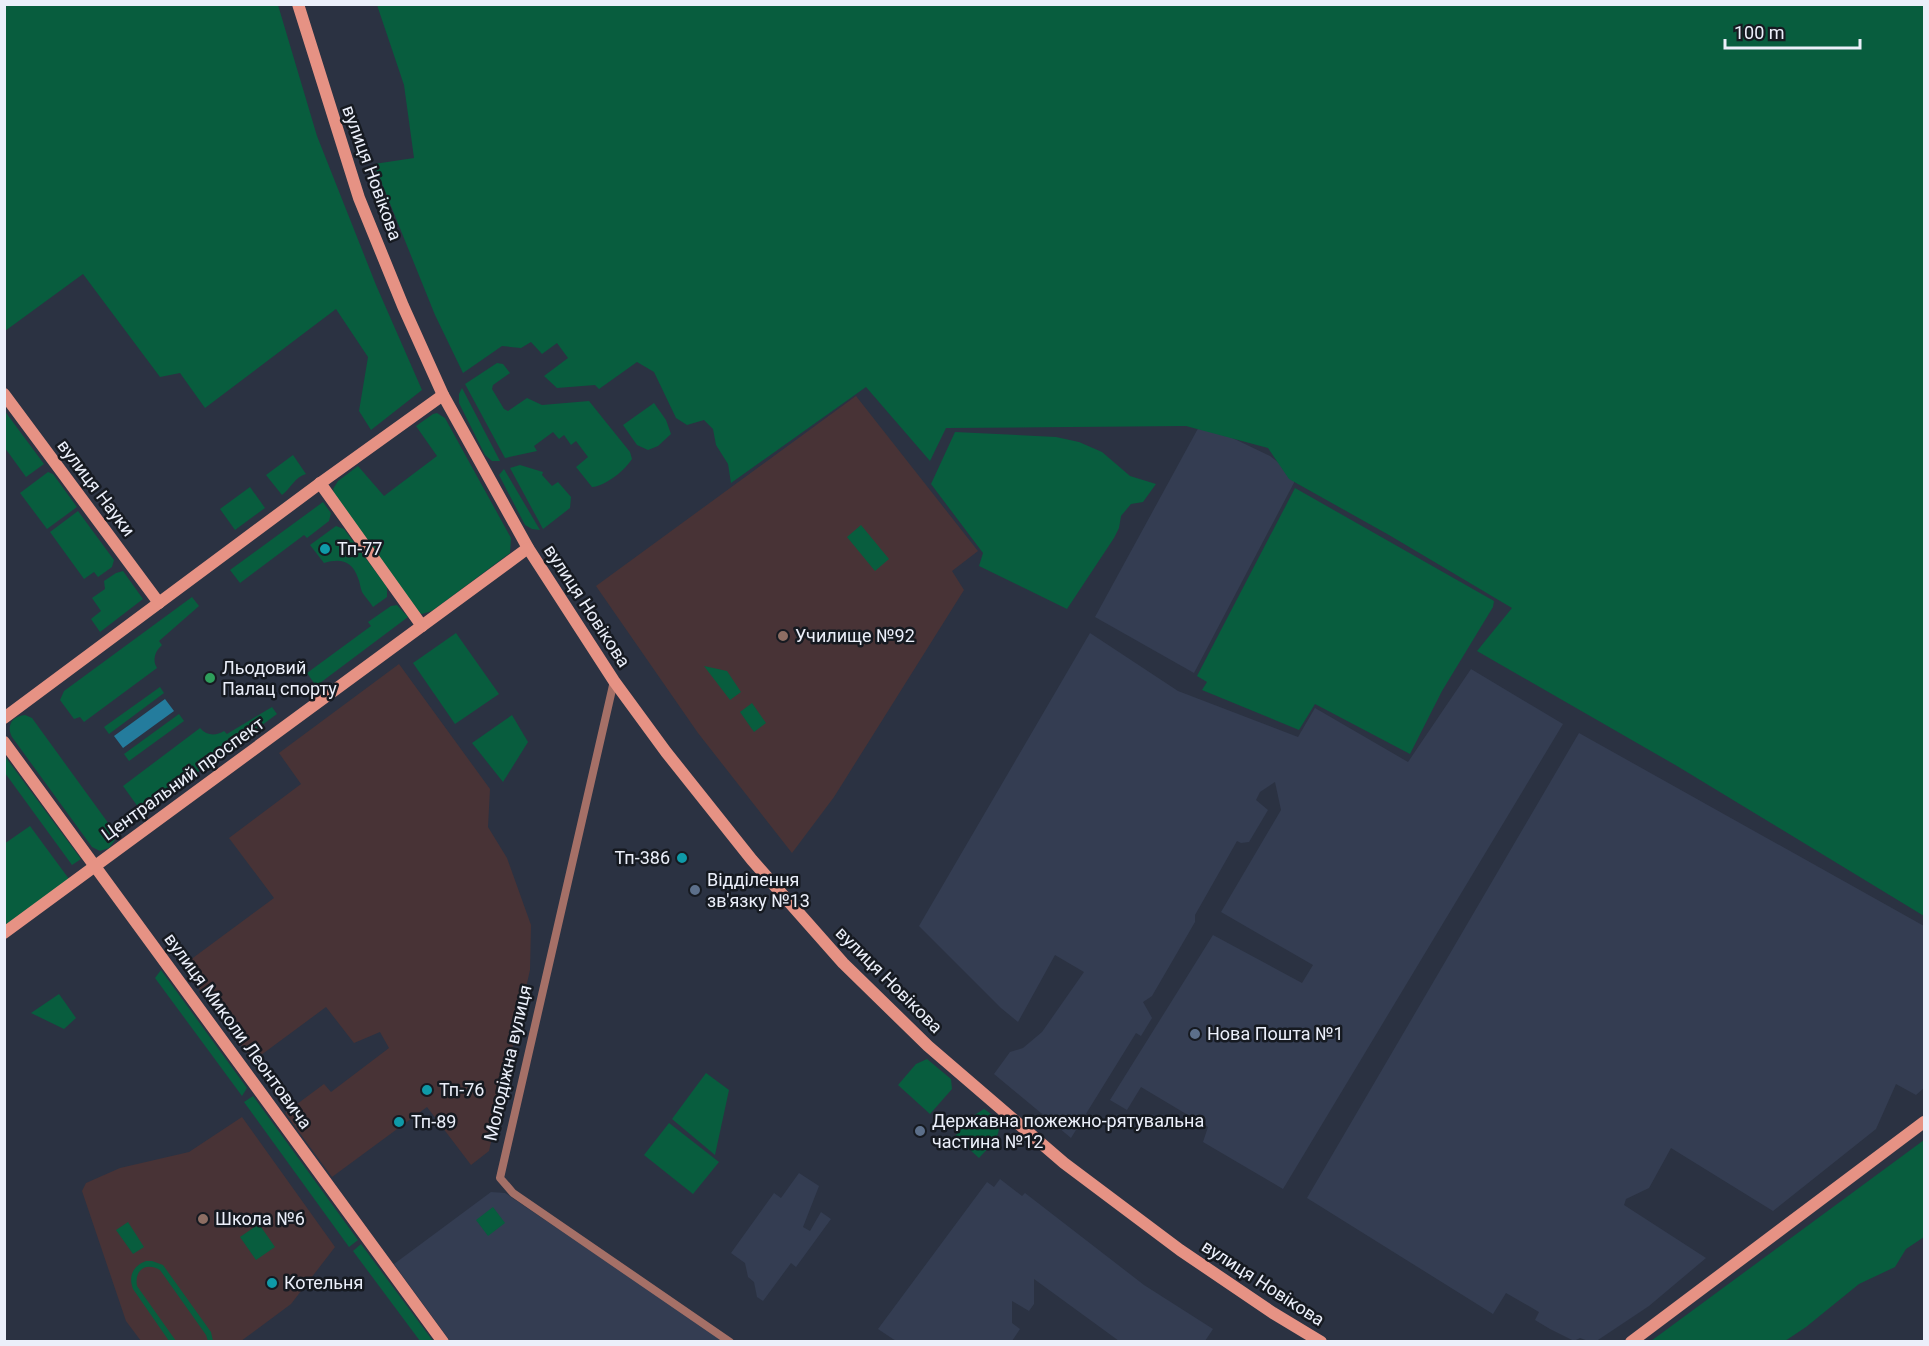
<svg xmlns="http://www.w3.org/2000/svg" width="1929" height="1346" font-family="Roboto,sans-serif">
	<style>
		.built { fill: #343d52 }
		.education { fill: #483336 }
		.green { fill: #085d3e }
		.water { fill: #247c9d }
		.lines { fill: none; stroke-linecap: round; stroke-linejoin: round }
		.street { stroke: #a57067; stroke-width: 8 }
		.secondary { stroke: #e69284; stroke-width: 12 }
		.culture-dot { fill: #0f9aa8; stroke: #161a21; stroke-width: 2 }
		.education-dot { fill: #8d6e63; stroke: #161a21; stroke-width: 2 }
		.leisure-dot { fill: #2e9e5b; stroke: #161a21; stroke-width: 2 }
		.service-dot { fill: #5c6f8a; stroke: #161a21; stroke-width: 2 }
		.labels { text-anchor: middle; stroke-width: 5; stroke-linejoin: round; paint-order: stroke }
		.street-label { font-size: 18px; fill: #ebeffa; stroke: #161a21 }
		.poi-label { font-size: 18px; fill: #ebeffa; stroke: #161a21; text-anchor: start }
	</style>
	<rect width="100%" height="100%" fill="#2b3242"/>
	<g class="built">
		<path d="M1201,423l69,33 27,21 -103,196 -99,-56z"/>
		<path d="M1090,633l88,58 120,46 17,-29 93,54 63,-93 92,55 -280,465 -80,-47 5,-15 -67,-40 -14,23 -17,-10 103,-165 89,48 11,-18 -92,-53 60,-102 -6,-28 -15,10 -4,8 12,10 -19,32 -8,1 -4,-2 -42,74v7l-43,74 -9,6 9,16 -11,18 -5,-3 -65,105 -77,-64 16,-22 13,-4 19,-16 42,-60 -29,-17 -37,67 -17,-14 -82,-82z"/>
		<path d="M1579,733l345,193v162l-8,7 -20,-11 -20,45 -103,82 -102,-63 -22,40 -23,11 -2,6 82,53 -57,48 -54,36 -7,-1 -8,-3 -6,3 -24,-12 -15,-9 4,-8 -33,-19 -13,21 -186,-116z"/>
		<path d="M799,1173l20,13 -16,41 7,4 11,-19 10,7 -35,48 -5,-4 -28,38 -6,-4 -3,-15 -6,-5 -3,-14 -14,-10 43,-60 7,5z"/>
		<path d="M1000,1179l22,17 3,-3 119,92 69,44 -8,12h-86l-85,-62v25l-5,7 -17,-10v22l8,6 -8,12h-116l-18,-12 109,-147 7,5z"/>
		<path d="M491,1192l14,1 220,148h-275l-56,-77z"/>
	</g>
	<g class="education">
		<path d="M856,396l122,155 -26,20 12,19 -130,207 -42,56 -94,-120 -102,-147z"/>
		<path d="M399,664l91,125 -2,38 19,31 24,67 -1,45 -41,181 -18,14 -44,-58 -95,70 -47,-64 39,-29 7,8 58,-44 -9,-16 -26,11 -28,-36 -73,54 -71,-95 92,-68 -45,-60 72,-54 -22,-31z"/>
		<path d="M242,1117l93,130 -44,57 -50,37h-100l-15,-20 -44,-130 4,-8 34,-15 69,-16z"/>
	</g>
	<g class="green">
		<path d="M5,4l273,1 39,131 59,149 46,105 -51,40 -12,-19 9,-54 -32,-48 -131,99 -25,-35 -20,4 -77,-103 -78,57z"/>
		<path d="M377,5h1547v911l-247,-150 -200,-115 35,-43 -123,-73 -100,-56 -21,-31 -82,-22 -240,2 -16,33 -64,-74 -135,96 -3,-19 -12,-19 -3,-16 -9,-9 -17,5 -11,-7 -22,-46 -17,-10 -38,27 -4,-4 -38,3 -13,-12 24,-18 -11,-15 -15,11 -11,-12 -10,6 -19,-2 -39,27 -28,-58 -61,-151 40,-6 -10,-73z"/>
		<path d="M497,363l6,1 7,9 -17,12 -1,4 12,20 4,2 19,-13 15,7 47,-4 41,51 2,7c-7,11 -26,27 -40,28l-16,-20 12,-10 -12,-16 -5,4 -7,-10 -5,4 -6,-7 -19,14 3,5 -32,7 -40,-74z"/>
		<path d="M462,388l38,73h-8l-7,-6 -26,-52v-9z"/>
		<path d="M654,403l12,17 5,14 -13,12 -10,4 -11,-5 -14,-20z"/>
		<path d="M4,410l40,54 -18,13 -21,-29z"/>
		<path d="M437,413l8,5 66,120 -1,15 -78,58 -10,3 -4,-2 -84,-118 -1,-5 5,-8 20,-15 26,30 53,-40 -21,-30 17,-12z"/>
		<path d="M955,432l101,5 23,5 23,10 28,24 26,8 -13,18 -12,2 -10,12 -2,12 -5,10 -47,71 -88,-43 4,-13 -52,-69z"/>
		<path d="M293,455l13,19c-11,3 -15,14 -24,21l-16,-20z"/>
		<path d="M520,465l23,7 -1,3 10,11 6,-4 13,15 -1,11 -27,21 -33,-61z"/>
		<path d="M504,469l36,61 -8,-1 -7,-4 -26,-50z"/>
		<path d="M48,472l5,2 24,33 -30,22 -27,-36z"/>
		<path d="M250,487l15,21 -30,22 -15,-21z"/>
		<path d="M1295,488l199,113 -1,6 -51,84 -32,63 -95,-50 -16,26 -97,-40 5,-8 -10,-6z"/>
		<path d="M323,502l8,11 -2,8 -22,17 -3,-3 -64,48 -10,-13z"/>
		<path d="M78,511l36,49 -2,7 -14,10 -4,-5 -10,7 -34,-47z"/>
		<path d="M861,525l28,34 -14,12 -28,-34z"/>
		<path d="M336,526l8,3 43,58v10l-14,10c-3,-5 -8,-10 -11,-15 -2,-5 -2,-10 -4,-14 -6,-18 -18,-20 -34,-15l-14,-18z"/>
		<path d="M123,571l20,28 -43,33 -9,-13 10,-8 -9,-13 13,-9 -1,-8 12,-8z"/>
		<path d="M192,597l7,9 -40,35 3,4c-7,6 -10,15 -5,23l-73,54 -4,-5 -6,2 -14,-19 4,-9z"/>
		<path d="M397,605l11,12 -92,69 -9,-13 64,-47 -3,-4 23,-16z"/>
		<path d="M456,633l43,61 -44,30 -42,-61z"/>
		<path d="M704,666l23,5 14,21 -11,8z"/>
		<path d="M160,687l4,6 -55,41 -5,-7z"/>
		<path d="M752,703l14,20 -12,9 -14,-20z"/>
		<path d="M272,707l5,7 -128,94 -8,3 -18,-25 77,-58c7,8 16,8 24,3l3,3z"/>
		<path d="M179,714l5,7 -55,40 -5,-7z"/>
		<path d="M25,715l7,3 82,113 1,9 -6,8 -9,3 -8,-4 -80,-110c-6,-11 0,-21 13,-22z"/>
		<path d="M512,715l16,27 -25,40 -31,-39z"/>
		<path d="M4,755l77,104 -9,6 -67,-92z"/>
		<path d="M30,826l39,53 -65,47v-82z"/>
		<path d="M161,970l86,118 -5,8 -87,-118z"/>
		<path d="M59,994l17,24 -12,11 -33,-16z"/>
		<path d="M927,1059l24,20 1,10 -22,25 -32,-29 18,-21z"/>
		<path d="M706,1073l23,17 -14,65 -43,-36z"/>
		<path d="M253,1096l105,144 -9,7 -105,-145z"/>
		<path d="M984,1109c28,17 11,32 -5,49l-24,-22 18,-20z"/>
		<path d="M669,1123l50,39 -26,32 -49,-39z"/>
		<path d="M1924,1140v97l-18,12 -11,18 -36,17 -53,43 -21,14h-134z"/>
		<path d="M493,1207l12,16 -17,13 -12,-16z"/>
		<path d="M128,1222l16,25 -11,7 -17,-24z"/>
		<path d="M259,1224l16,23 -19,13 -16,-23z"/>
		<path d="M361,1244l72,97h-13l-67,-90z"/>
		<path d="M146,1261h6l11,4 48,67 2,9h-5l-2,-6 -46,-65c-14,-8 -26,0 -23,16l39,55h-7l-36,-52c-5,-13 0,-23 13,-28z"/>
	</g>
	<path class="water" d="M165,699l9,12 -51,37 -9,-12z"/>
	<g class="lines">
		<path class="street" d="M614,681l-114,497 13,15 217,149"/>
		<g class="secondary">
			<path d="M298,4l61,194 44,108 40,89 85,153 86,133 52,71 86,108 91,103 85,83 136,117 116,87 93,63 48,29"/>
			<path d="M4,394l155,209"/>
			<path d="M320,483l102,143"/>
			<path d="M4,718l315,-234 124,-89"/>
			<path d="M4,742l439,600"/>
			<path d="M4,933l524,-385"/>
			<path d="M1631,1342l293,-220"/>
		</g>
	</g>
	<g class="culture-dot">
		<circle cx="325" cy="549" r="6"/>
		<circle cx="682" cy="858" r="6"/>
		<circle cx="427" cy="1090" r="6"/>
		<circle cx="399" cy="1122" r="6"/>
		<circle cx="272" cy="1283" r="6"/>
	</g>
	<g class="education-dot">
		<circle cx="783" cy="636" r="6"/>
		<circle cx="203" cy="1219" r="6"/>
	</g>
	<circle class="leisure-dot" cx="210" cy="678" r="6"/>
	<g class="service-dot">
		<circle cx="695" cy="890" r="6"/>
		<circle cx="1195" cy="1034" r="6"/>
		<circle cx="920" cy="1131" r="6"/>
	</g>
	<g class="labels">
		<g class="street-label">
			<text transform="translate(372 173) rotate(70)" y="6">вулиця Новікова</text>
			<text transform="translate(96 488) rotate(53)" y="6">вулиця Науки</text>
			<text transform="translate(587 606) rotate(57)" y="6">вулиця Новікова</text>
			<text transform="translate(183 779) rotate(-36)" y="6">Центральний проспект</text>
			<text transform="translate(889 980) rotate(45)" y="6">вулиця Новікова</text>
			<text transform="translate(238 1031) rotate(54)" y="6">вулиця Миколи Леонтовича</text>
			<text transform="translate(508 1063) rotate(-77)" y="6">Молодіжна вулиця</text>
			<text transform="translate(1263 1283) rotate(33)" y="6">вулиця Новікова</text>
		</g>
		<g class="poi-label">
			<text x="337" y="555">Тп-77</text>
			<text x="795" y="642">Училище №92</text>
			<text x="222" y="674">Льодовий<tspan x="222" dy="21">Палац спорту</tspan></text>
			<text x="670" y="864" text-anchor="end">Тп-386</text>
			<text x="707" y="886">Відділення<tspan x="707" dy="21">зв'язку №13</tspan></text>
			<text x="1207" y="1040">Нова Пошта №1</text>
			<text x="439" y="1096">Тп-76</text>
			<text x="932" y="1127">Державна пожежно-рятувальна<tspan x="932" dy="21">частина №12</tspan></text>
			<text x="411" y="1128">Тп-89</text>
			<text x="215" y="1225">Школа №6</text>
			<text x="284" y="1289">Котельня</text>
		</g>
	</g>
	<rect width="1929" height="1346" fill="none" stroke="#ebeffa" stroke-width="12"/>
	<path d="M1725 39v9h135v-9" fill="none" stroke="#ebeffa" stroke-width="3"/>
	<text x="1734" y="39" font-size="18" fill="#ebeffa" stroke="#161a21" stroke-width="4.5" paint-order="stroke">100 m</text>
</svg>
